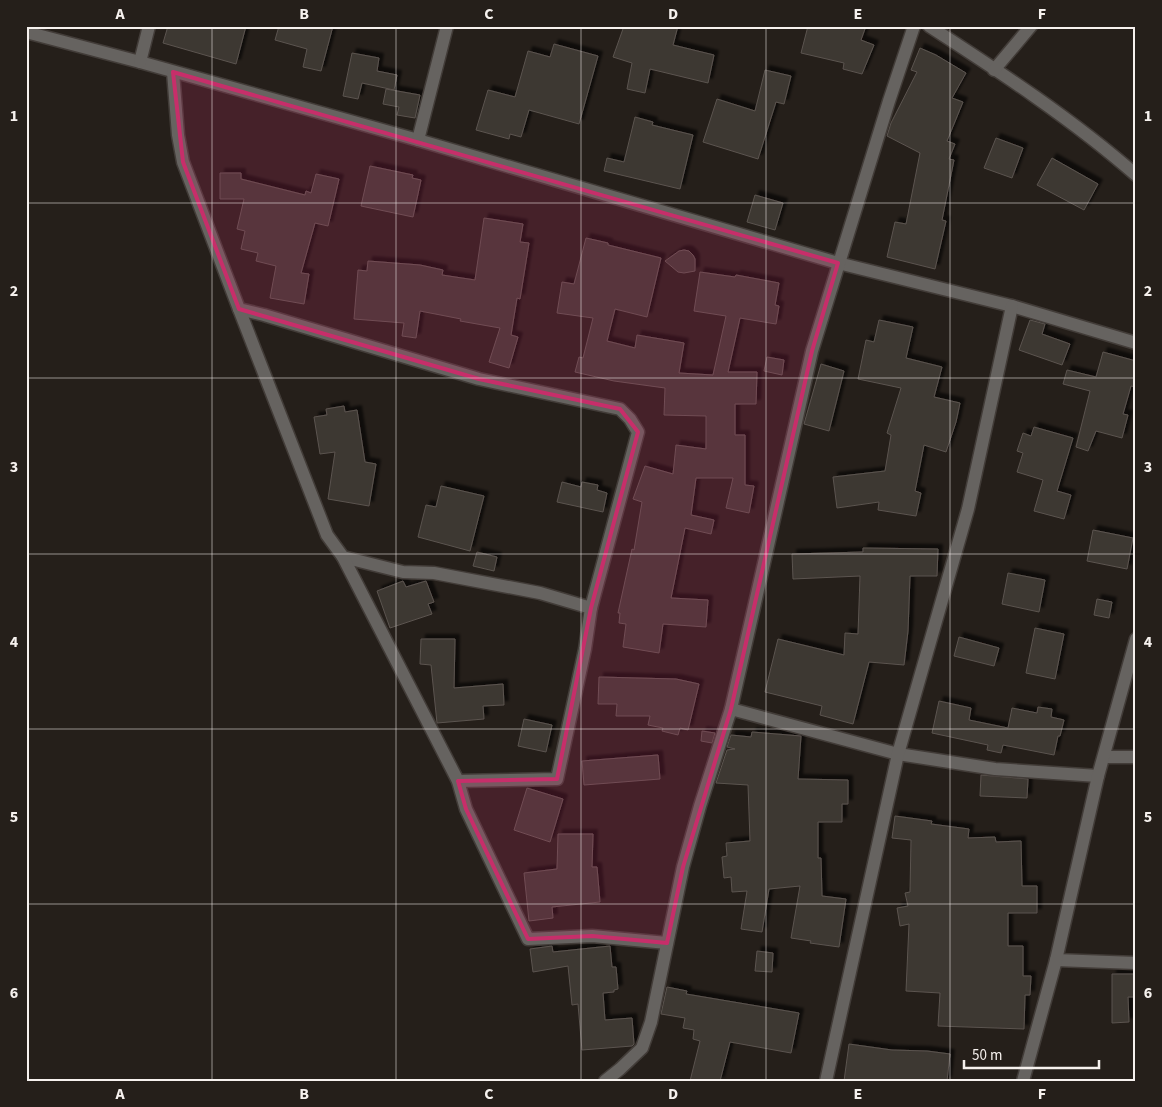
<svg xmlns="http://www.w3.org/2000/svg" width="1162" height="1107" font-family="'Source Sans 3',sans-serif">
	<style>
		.building { fill: #3d3732; stroke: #5b544f; filter: url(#shadow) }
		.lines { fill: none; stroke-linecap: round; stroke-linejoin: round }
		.street-casing { stroke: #423c38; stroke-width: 15 }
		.street { stroke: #666360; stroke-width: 12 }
		.marked { fill: #c72e6a; fill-opacity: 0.2; stroke: #c72e6a; stroke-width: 4; stroke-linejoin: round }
		.grid { fill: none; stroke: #f6f1ee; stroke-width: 1; stroke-opacity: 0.55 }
		.neatline { fill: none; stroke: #f6f1ee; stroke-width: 2 }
		.grid-label { font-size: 16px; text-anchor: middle; font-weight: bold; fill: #f6f1ee }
	</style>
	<defs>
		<filter id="shadow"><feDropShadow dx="4.5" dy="-4.5" stdDeviation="1" flood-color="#0009"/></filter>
	</defs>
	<rect width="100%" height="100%" fill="#251f1a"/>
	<g class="building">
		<path d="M168,26h78l-10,38 -73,-21z"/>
		<path d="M279,26h54l-12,45 -18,-4 4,-18 -32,-9z"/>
		<path d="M624,26h54l-5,19 41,10 -6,28 -58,-14 -5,24 -18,-4 5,-26 -19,-6z"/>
		<path d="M808,26h58l-5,14 13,5 -12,29 -19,-5 1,-6 -43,-10z"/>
		<path d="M554,44l44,12 -19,68 -50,-14 -8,27 -11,-3 -1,5 -33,-9 12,-40 27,7 13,-46 22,6z"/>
		<path d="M920,48l16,7 30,18 -14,25 11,4 -16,39 8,3 -6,15 5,1 -12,60 4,1 -11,48 -48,-12 8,-35 11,2 14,-71 -33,-17 4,-13 26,-51 -6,-2z"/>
		<path d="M352,53l27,5 -2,13 20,4 -3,15 -32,-7 -4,16 -15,-3z"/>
		<path d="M765,70l26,6 -7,28 -8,-2 -18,57 -55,-17 14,-43 38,12z"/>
		<path d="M386,89l34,6 -5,23 -18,-3 2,-8 -16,-3z"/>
		<path d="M635,117l18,5 -1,3 41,10 -13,54 -76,-18 3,-13 17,4z"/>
		<path d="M996,138l27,10 -11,30 -28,-10z"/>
		<path d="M1052,158l46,26 -14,26 -47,-25z"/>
		<path d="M370,166l43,9 -1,3 9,2 -8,37 -52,-11z"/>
		<path d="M220,173h21v6l64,16 1,-4 5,2 5,-19 23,5 -11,47 -13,-3 -14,50 8,1 -5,30 -34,-6 6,-32 -20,-5 2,-8 -17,-4 4,-18 -8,-2 7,-30h-24z"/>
		<path d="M755,195l28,8 -8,27 -28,-8z"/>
		<path d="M484,218l39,6 -3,18 9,1 -9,56 -3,-1 -6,37 7,2 -9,31 -20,-6 11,-34 -40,-7 1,-2 -41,-8 -4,27 -14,-2 2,-13 -50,-4 4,-49 9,1 1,-10 52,4 23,5 -1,5 33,5z"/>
		<path d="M586,238l22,5v2l53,13 -14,59 -32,-8 -8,32 28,7 2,-13 47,8 -5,30 34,2 13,-59 -32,-5 6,-39 35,5 1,-2 43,8 -4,22 4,1 -3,18 -36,-6 -12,54h29l-1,32h-21v31h10v50l9,1 -5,27 -23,-5 7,-30h-37l-5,37 23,5 -3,14 -26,-6 -14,70 37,2 -2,27 -43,-3 -4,29 -36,-6 3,-23 -7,-1 1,-10h-2l14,-64 2,1 8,-48 -9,-3 12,-33 28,8 3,-29 30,4v-33l-42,-1 1,-27 -51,-7 -39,-9 4,-15 4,1 10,-40 -36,-5 5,-31 12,2z"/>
		<path d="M684,250l5,1 4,4 2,4v12l-11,2 -6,-1 -13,-11 14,-10z"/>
		<path d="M879,320l34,7 -7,31 36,9 -8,30 26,6 -4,19 -10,30 -22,-7 -9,46 6,2 -5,23 -38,-6 1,-8 -42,6 -4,-31 52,-6 6,-36 -4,-2 14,-45 -43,-9 8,-39 8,2z"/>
		<path d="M1030,320l15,4 -3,10 28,10 -8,21 -43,-15z"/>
		<path d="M1103,352l33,9v26l-5,-1 -8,28 5,1 -6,23 -26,-7 -8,20 -12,-4 14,-56 -27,-7 4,-14 29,7z"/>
		<path d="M767,357l17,3 -2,15 -18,-4z"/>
		<path d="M821,364l23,7 -15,60 -25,-7z"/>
		<path d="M344,406l1,6 12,-2 8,52 11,2 -7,42 -41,-7 7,-47 -15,2 -6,-37 13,-2 -1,-6z"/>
		<path d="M1034,427l39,11 -16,53 14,4 -7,24 -30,-8 9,-31 -26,-8 6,-19 -6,-2 6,-18 8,3z"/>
		<path d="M562,482l19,5 1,-5 16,3 -1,5 10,3 -4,19 -46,-10z"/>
		<path d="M441,486l43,10 -14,55 -52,-14 8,-32 10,2z"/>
		<path d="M1093,530l40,8 -6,31 -40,-8z"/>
		<path d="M863,548l75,1 -1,27h-27l-2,55 -4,34 -35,-3 -16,62 -33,-9 2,-9 -57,-14 13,-53 66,16 1,-22 13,1 2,-58 -67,3 -1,-25 71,-2z"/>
		<path d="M477,552l20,5 -3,14 -21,-5z"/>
		<path d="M1008,573l37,7 -6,32 -37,-8z"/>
		<path d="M403,581l3,6 20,-6 8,21 -6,2 4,10 -42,14 -13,-37z"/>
		<path d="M1097,599l15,3 -3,16 -15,-3z"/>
		<path d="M1035,628l29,6 -9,45 -29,-6z"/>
		<path d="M959,637l40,11 -5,18 -40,-10z"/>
		<path d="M421,639h34l-1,49 49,-4 1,21 -21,1 1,13 -47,4 -6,-58 -11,-1z"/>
		<path d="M599,677l77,2 23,5 -11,46 -8,-2 -2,7 -16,-4 1,-3 -15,-3 2,-9h-34l1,-12h-19z"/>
		<path d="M939,701l32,7 -2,12 39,8 4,-20 25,5 1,-6 14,2 -1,8 13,3 -4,16h-2l-4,19 -51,-10 -2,8 -14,-3 1,-5 -56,-12z"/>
		<path d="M524,719l28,6 -6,27 -28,-6z"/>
		<path d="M702,731l13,2 -3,10 -11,-2z"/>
		<path d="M752,732l49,4 -3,43 50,1v24h-6v18h-24v36h3l1,38 24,3 -7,48 -29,-4 1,-2 -20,-3 9,-52 -31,3 -7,43 -21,-3 6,-38 -15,1 -1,-15 -7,1 -2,-21 5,-1 -1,-13 24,-2 -2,-56 -32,-2 11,-33 8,-1 -8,-2 4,-12 20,2z"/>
		<path d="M658,755l2,24 -76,6 -2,-24z"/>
		<path d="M981,775l47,4 -1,19 -47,-2z"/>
		<path d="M527,788l36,11 -13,43 -36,-12z"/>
		<path d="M895,816l37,5 -1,3 38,5 -1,9 27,-1 1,5 25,-1 1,45h15v27h-29v33h15v30h8l-1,19h-5l-1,34 -86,-3 2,-33 -34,-2 3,-67 -9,2 -3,-18 11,-2 -3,-13 5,-1 1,-52 -19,-2z"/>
		<path d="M558,834h35l-1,33h5l3,35 -48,5 1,11 -24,3 -5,-48 33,-4z"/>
		<path d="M552,946l1,6 57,-6 2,21h4l2,22 -4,1v2l-11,1 2,27 27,-2 2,26 -2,2 -50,4 -4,-46 -6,1 -4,-39 -35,6 -3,-23z"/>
		<path d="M757,951l16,2 -1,19 -17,-1z"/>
		<path d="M1112,974h24v23h-8l1,25 -17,1z"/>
		<path d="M667,987l20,4 -1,3 113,19 -8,40 -61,-11 -10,39h-30l10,-40 -7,-2 1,-9 -11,-2 2,-10 -24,-4z"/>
		<path d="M849,1044l43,6 35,1 23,3 -3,27h-103z"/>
	</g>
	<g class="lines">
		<defs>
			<g id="street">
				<path d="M929,26c71,46 143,93 207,149"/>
				<path d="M26,32l114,30 278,78 420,123 174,43 124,37"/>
				<path d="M140,62l9,-36"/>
				<path d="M994,70l37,-44"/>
				<path d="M173,72l5,63 5,27 56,147 25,6 215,64 141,30 10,10 8,13 -47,176 -6,41 -28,130 -99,2"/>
				<path d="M418,140l29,-114"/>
				<path d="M239,309l88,226 16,22 60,15 31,1 106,20 51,15"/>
				<path d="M343,557l115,224 8,28 62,130 64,-3 75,7"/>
				<path d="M731,709l167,45 97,15 103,7"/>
				<path d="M1104,757h32"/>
				<path d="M1056,960l80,3"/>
				<path d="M605,1081l15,-12 22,-21 9,-26 32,-155 17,-61 31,-97 81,-358 77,-250 25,-75"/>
				<path d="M826,1081l72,-327 70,-245 44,-203"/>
				<path d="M1023,1081l33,-121 42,-184 38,-137"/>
			</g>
		</defs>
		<use href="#street" class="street-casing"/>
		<use href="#street" class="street"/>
	</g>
	<path class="marked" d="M173,72l665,191 -26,88 -81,358 -48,158 -16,76 -75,-7 -64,3 -62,-130 -8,-28 99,-2 34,-171 47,-176 -18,-23 -141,-30 -240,-70 -56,-147z"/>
	<path class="grid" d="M212,26v1055M396,26v1055M581,26v1055M766,26v1055M950,26v1055M26,203h1110M26,378h1110M26,554h1110M26,729h1110M26,904h1110"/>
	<rect width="1162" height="1107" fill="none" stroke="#251f1a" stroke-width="55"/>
	<path d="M964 1060v8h135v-8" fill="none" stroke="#f6f1ee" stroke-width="2.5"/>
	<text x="972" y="1060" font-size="15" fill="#f6f1ee" stroke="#251f1a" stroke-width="4" paint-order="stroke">50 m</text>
	<rect x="28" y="28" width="1106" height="1052" class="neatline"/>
	<g class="grid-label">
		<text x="120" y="19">A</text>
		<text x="304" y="19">B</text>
		<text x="489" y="19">C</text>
		<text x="673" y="19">D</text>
		<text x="858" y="19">E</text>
		<text x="1042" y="19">F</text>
		<text x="14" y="121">1</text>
		<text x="1148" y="121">1</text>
		<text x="14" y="296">2</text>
		<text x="1148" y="296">2</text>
		<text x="14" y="472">3</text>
		<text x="1148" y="472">3</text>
		<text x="14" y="647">4</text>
		<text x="1148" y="647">4</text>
		<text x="14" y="822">5</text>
		<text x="1148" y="822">5</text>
		<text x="14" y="998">6</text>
		<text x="1148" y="998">6</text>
		<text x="120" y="1099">A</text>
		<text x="304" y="1099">B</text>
		<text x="489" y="1099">C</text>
		<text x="673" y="1099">D</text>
		<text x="858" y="1099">E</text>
		<text x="1042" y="1099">F</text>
	</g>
</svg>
